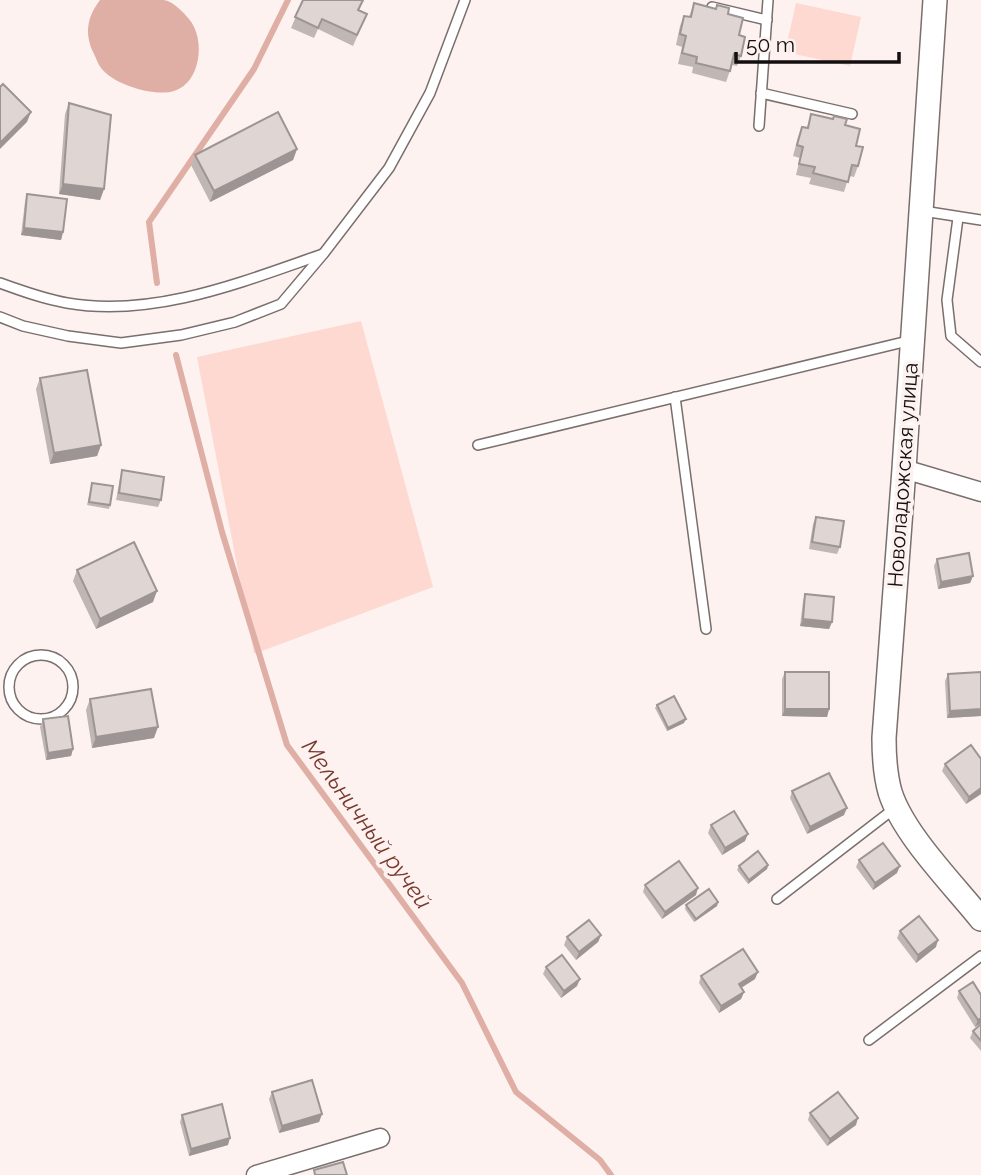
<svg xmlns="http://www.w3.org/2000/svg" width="981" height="1175" font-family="Raleway,sans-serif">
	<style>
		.green { fill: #fdd9d1 }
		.water { fill: #dfafa5 }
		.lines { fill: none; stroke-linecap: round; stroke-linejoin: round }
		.stream { stroke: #dfafa5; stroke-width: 6 }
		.service-casing { stroke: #796f6d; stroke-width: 12 }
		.minor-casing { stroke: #796f6d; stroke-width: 21 }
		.tertiary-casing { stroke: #796f6d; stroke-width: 26 }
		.service { stroke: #fff; stroke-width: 9 }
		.minor { stroke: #fff; stroke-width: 18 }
		.tertiary { stroke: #fff; stroke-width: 23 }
		.wall { fill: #c0b7b5 }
		.shaded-wall { fill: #9c9593 }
		.building { fill: #dfd5d2; stroke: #9c9593; stroke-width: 2 }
		.labels { text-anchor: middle; stroke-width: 7; stroke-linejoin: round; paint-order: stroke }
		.street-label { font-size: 21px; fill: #120f0e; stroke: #fdf2f0 }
		.water-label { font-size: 23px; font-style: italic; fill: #783a2f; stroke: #fdf2f0 }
	</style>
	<rect width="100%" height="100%" fill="#fdf2f0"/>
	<g class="green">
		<path d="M796,3l65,14 -11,49 -65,-14z"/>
		<path d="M361,321l72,266 -179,67 -57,-297z"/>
	</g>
	<path class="water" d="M100,0c21,0 44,0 64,0 10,2 19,12 25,19 17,20 12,64 -15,72 -19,6 -60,-6 -73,-23 -3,-4 -5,-10 -7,-14 -10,-20 -7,-37 6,-54z"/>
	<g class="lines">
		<g class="stream">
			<path d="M157,283l-8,-61 105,-153 34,-69"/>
			<path d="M176,355l46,177 65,213 175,238 54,109 84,68 11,15"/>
		</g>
		<defs>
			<g id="service">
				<path d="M712,7l55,13"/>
				<path d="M761,93l91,21"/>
				<path d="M759,126l9,-126"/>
				<path d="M923,211l58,9"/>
				<path d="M958,218l-11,82 4,36 30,26"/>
				<path d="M0,283c22,8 44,16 67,20 87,15 175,-21 256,-49"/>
				<path d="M0,317l23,9 45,10 53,7 60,-8 54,-13 46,-18 43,-51 65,-85 41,-75 35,-93"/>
				<path d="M675,397l31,232"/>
				<path d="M478,445l434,-105"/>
				<circle cx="41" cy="687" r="32"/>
				<path d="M777,899l118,-91"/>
				<path d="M869,1040l112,-84"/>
			</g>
			<g id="minor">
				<path d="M904,469l77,23"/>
				<path d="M256,1175l124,-37"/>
			</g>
			<path id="tertiary" d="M935,0l-31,469 -20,269c0,18 1,36 6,54 13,42 63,92 91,127"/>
		</defs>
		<use href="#service" class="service-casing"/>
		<use href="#minor" class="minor-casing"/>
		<use href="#tertiary" class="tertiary-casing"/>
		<use href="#service" class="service"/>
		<use href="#minor" class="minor"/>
		<use href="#tertiary" class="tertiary"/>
	</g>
	<g class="wall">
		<path d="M303,0h61l-5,10 8,4 -14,32 -35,-17 -4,9 -23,-10z"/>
		<path d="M694,3l34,11 11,21 2,21 -4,10 -5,-1 -6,17 -34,-9 1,-6 -15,-3 4,-17 -6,-2 4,-19 4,-10 5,1z"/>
		<path d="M69,103l35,86 -4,11 -41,-6 6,-80z"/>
		<path d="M811,114l34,11 11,21 2,20 -4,11 -5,-1 -5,16 -35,-8 2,-6 -15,-3 4,-17 -7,-2 5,-19 4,-10 5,1z"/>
		<path d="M297,149l-4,11 -83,42 -19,-37 4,-10z"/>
		<path d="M27,194l36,38 -2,8 -40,-5 4,-33z"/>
		<path d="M40,378l61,67 -4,11 -47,8 -14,-75z"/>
		<path d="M122,470l39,30 -3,7 -42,-7 4,-22z"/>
		<path d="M92,483l18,22 -1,4 -22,-4z"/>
		<path d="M816,517l24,30 -3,7 -28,-5 4,-25z"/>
		<path d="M937,559l36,17 -3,7 -32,6 -4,-23z"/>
		<path d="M77,570l76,32 -57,27 -23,-48z"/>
		<path d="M805,594l27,28 -3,7 -29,-3 3,-25z"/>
		<path d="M785,672l44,37 -2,8 -45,-1v-37z"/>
		<path d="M981,672v44l-34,2 -2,-37 3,-7z"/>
		<path d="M90,699l64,39 -62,10 -6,-38z"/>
		<path d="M657,705l27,18 -17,8 -12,-23z"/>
		<path d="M43,719l30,30 -2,7 -25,4 -6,-33z"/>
		<path d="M981,759v35l-15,10 -24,-33 3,-7z"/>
		<path d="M792,791l52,24 -37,19 -17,-36z"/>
		<path d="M711,825l34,16 -23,14 -14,-22z"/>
		<path d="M859,860l38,13 -24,17 -17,-23z"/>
		<path d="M768,865l-1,4 -19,15 -11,-14 2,-4z"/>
		<path d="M645,885l51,10 -34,24 -19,-27z"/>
		<path d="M718,902l-1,4 -23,16 -9,-13 1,-4z"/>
		<path d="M900,931l36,16 -20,16 -19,-25z"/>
		<path d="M601,935l-3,7 -22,18 -12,-15 3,-8z"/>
		<path d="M546,967l31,19 -16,12 -18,-24z"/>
		<path d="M701,976l54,3 -14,9 3,4 -3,7 -22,14 -20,-30z"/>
		<path d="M959,991l22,4v28l-6,4 -18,-29z"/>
		<path d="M981,1024v27l-11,-13 3,-7z"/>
		<path d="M272,1092l50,22 -3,8 -40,11 -10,-34z"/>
		<path d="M810,1113l46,12 -29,21 -19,-26z"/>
		<path d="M182,1115l46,30 -39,11 -9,-34z"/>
	</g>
	<g class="shaded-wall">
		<path d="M31,112l-4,10 -27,27v-6z"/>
		<path d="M297,149l-4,11 -83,42 4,-11z"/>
		<path d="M63,184l41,5 -4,11 -41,-6z"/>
		<path d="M24,228l39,4 -2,8 -40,-5z"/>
		<path d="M101,445l-4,11 -47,8 4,-11z"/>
		<path d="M973,576l-3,7 -32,6 3,-7z"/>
		<path d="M157,591l-4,11 -57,27 4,-10z"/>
		<path d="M803,619l29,3 -3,7 -29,-3z"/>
		<path d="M785,709h44l-2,8 -45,-1z"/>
		<path d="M981,709v7l-34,2 3,-7z"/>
		<path d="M686,719l-2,4 -17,8 1,-3z"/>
		<path d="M158,727l-4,11 -62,10 4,-11z"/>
		<path d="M73,749l-2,7 -25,4 2,-7z"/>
		<path d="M981,788v6l-15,10 3,-7z"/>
		<path d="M847,808l-3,7 -37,19 3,-7z"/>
		<path d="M748,834l-3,7 -23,14 3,-7z"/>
		<path d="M768,865l-1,4 -19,15 1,-4z"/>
		<path d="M900,866l-3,7 -24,17 2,-7z"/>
		<path d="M698,888l-2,7 -34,24 3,-7z"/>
		<path d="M718,902l-1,4 -23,16 2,-3z"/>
		<path d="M601,935l-3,7 -22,18 3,-8z"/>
		<path d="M938,940l-2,7 -20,16 2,-8z"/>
		<path d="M758,972l-3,7 -19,12 3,-7z"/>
		<path d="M580,979l-3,7 -16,12 3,-7z"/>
		<path d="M744,992l-3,7 -22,14 2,-7z"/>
		<path d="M981,1018v5l-6,4 3,-7z"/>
		<path d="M322,1114l-3,8 -40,11 3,-7z"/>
		<path d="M858,1118l-2,7 -29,21 3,-7z"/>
		<path d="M230,1138l-2,7 -39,11 2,-7z"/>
	</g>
	<g class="building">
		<path d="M303,0h60l-5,10 9,4 -10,21 -35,-16 -4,9 -23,-11z"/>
		<path d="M694,3l22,6 1,-4 12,3 -1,6 15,4 -4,17 6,2 -4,19 -7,-2 -4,17 -34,-8 1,-6 -15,-4 4,-17 -6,-2 4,-18 7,1z"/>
		<path d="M3,84l28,28 -31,31v-56z"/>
		<path d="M69,103l42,12 -7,74 -41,-5z"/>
		<path d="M278,112l19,37 -83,42 -19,-36z"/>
		<path d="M811,114l22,5 1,-3 13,3 -2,6 15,4 -4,17 7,1 -5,19 -6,-1 -4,17 -35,-9 2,-6 -16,-3 4,-17 -6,-2 5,-18 6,1z"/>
		<path d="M27,194l40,5 -4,33 -39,-4z"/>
		<path d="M87,370l14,75 -47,8 -14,-75z"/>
		<path d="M122,470l42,7 -3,23 -42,-7z"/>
		<path d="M92,483l21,3 -3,19 -21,-3z"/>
		<path d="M816,517l28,4 -4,26 -28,-5z"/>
		<path d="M134,542l23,49 -57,28 -23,-49z"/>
		<path d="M969,553l4,23 -32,6 -4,-23z"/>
		<path d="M805,594l29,3 -2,25 -29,-3z"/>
		<rect x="785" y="672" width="44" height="37"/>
		<path d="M981,672v37l-31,2 -2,-37z"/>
		<path d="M151,689l7,38 -62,10 -6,-38z"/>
		<path d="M674,696l12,23 -18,9 -11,-23z"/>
		<path d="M68,716l5,33 -25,4 -5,-34z"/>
		<path d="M971,745l10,14v29l-12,9 -24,-33z"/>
		<path d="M829,773l18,35 -37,19 -18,-36z"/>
		<path d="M734,811l14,23 -23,14 -14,-23z"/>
		<path d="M883,843l17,23 -25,17 -16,-23z"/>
		<path d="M758,851l10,14 -19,15 -10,-14z"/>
		<path d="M679,861l19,27 -33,24 -20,-27z"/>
		<path d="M709,889l9,13 -22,17 -10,-14z"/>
		<path d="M919,916l19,24 -20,15 -18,-24z"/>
		<path d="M589,920l12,15 -22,17 -12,-15z"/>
		<path d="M743,949l15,23 -19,12 5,8 -23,14 -20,-30z"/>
		<path d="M562,955l18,24 -16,12 -18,-24z"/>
		<path d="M973,982l8,13v23l-3,2 -19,-29z"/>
		<path d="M981,1024v17l-8,-10z"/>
		<path d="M312,1080l10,34 -40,12 -10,-34z"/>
		<path d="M838,1092l20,26 -28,21 -20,-26z"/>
		<path d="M222,1104l8,34 -39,11 -9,-34z"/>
		<path d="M343,1162l4,13h-32l-1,-5z"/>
	</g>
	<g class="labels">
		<g class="street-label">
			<text transform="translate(903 475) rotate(-86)" y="7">Новоладожская улица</text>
		</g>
		<g class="water-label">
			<text transform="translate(367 824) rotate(54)" y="8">Мельничный ручей</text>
		</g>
	</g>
	<path d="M736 52v10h163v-10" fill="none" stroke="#120f0e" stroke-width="3.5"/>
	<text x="746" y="52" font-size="21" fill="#120f0e" stroke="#fdf2f0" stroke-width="5" paint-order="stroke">50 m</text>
</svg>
